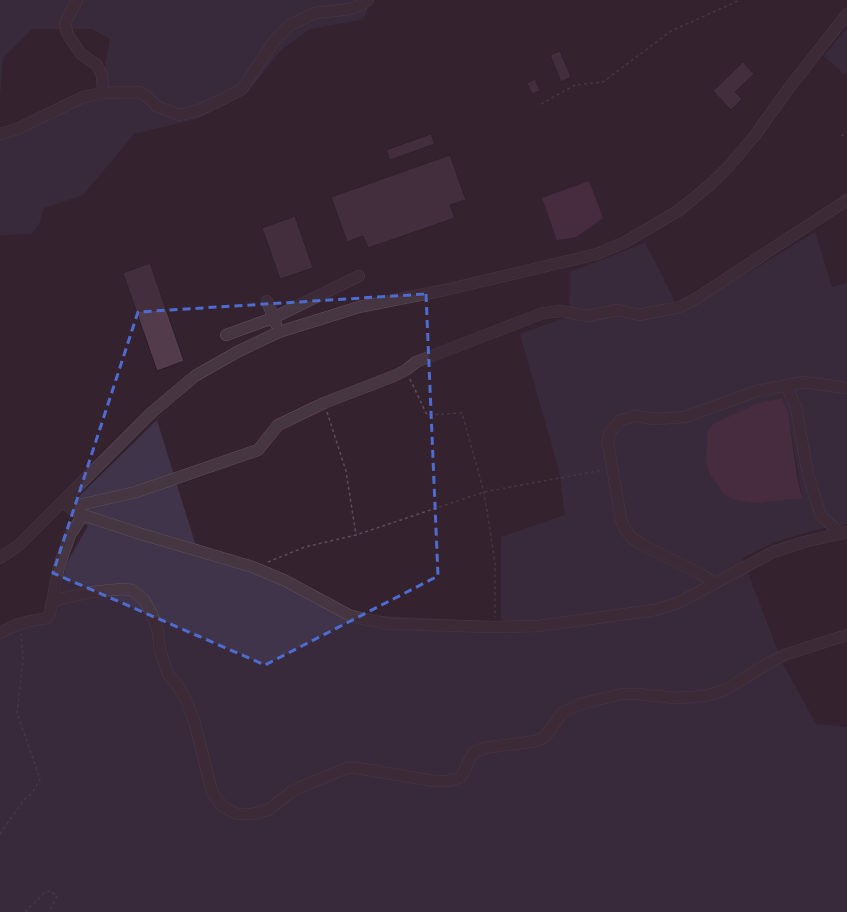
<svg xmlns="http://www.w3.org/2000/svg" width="847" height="912" font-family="'Fira Sans Condensed',sans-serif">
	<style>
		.green { fill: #3f344a; fill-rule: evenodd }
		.water { fill: #5b3851 }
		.building { fill: #523c4c; stroke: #2c1d28 }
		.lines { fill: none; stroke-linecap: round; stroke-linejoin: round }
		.minor-casing { stroke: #60505c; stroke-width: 12 }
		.path { stroke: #5c4d5d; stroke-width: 1.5; stroke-dasharray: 3 3; stroke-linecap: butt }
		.minor { stroke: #453641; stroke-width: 11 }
		.marked { fill: none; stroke: #4e6bd0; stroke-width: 3; stroke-dasharray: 8 5; stroke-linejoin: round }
	</style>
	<rect width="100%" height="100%" fill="#35222f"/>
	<g class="green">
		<path d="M0,0h370l-6,19 -54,10 -29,21 -35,44 -47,24 -65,16 -51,61 -39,13 -5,16 -8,10 -31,1v-96l100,-44 10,-56 -18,-10h-60l-29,29 -3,37z"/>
		<path d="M847,28v44l-3,2 -20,-18z"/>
		<path d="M815,232l17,55 15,-4v241l-32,6 -40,12 -33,16 41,106 33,60 31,3v185h-847v-280l16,-4 35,-5 6,-11 9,-48 22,-38 -23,-16 92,-90 38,123 72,26 96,46 138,7v-85l64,-22 -6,-45 -39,-136 49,-18 1,-44 75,-29 17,32 18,39zM782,398l6,14 14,86 -43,-95z"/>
	</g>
	<g class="water">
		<path d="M589,181l14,37 -27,19 -19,3 -15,-42z"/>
		<path d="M782,398l6,14 9,65 5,21 -46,5 -24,-4 -8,-5 -13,-18 -5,-14 2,-31 5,-7 46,-21z"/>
	</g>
	<g class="building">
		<path d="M560,51l11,26 -10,5 -11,-27z"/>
		<path d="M743,62l11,12 -19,18 7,7 -11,11 -18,-19z"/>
		<path d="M535,79l5,12 -8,3 -5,-11z"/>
		<path d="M431,134l4,10 -45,16 -4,-10z"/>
		<path d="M450,155l16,45 -16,5 5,13 -87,30 -5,-12 -16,6 -16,-45z"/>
		<path d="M295,216l18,52 -33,11 -18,-51z"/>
		<path d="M150,263l34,98 -27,10 -34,-98z"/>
	</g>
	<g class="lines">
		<defs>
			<g id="minor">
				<path d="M77,0l-10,19 -2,6 3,10 13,19 16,11 5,10 1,18"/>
				<path d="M0,134l17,-5 66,-32 20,-4 36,-1 10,6 7,8 23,9 20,-5 22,-10 21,-11 33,-49 15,-15 25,-12 35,-4 11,-4 7,-5"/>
				<path d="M267,301l9,23"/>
				<path d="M226,335l47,-17 86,-42"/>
				<path d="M786,385l10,22 12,68 13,41 19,17"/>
				<path d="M66,505l17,10 58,19 112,33 31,13 65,35 15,4 27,5 104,3 43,-1 117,-16 23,-7 95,-51 31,-10 43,-10"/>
				<path d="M70,507l66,-15 122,-42 20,-25 46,-22 70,-27 12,-6 10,-8 127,-49 19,-2 25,5 31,-6 21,5 41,-8 17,-9 150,-98"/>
				<path d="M0,558l19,-13 132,-132 44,-37 42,-24 42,-20 80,-25 86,-17 152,-36 28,-12 53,-31 32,-26 20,-20 26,-31 33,-46 58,-74"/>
				<path d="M714,583l-13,-9 -58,-29 -10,-6 -9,-11 -3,-9 -13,-76 1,-10 12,-13 15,-4 19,3 30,-2 72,-26 46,-9 44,6"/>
				<path d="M51,604l9,-5 32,-7 30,-3 10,1 12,10 8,14 6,17 2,20 8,23 10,12 9,16 8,22 17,68 10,14 15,8h15l16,-4 23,-18 10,-5 46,-19h10l77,13h14l13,-4 12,-24 11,-5 52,-7 9,-4 17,-24 18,-9 42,-10h16l39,4 28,-2 20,-6 42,-26 17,-9 63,-20"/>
				<path d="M0,633c15,-10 30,-12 47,-15l3,-5 9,-47 11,-31 13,-20"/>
			</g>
		</defs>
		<use href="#minor" class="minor-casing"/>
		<g class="path">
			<path d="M541,104l34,-19 28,-3 68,-51 69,-31"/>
			<path d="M841,135l6,1"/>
			<path d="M410,379l17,36 35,-2 22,79 11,71v54"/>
			<path d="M327,412l19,59 10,64"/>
			<path d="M268,562l37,-15 51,-12 128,-43 119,-22"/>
			<path d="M0,834l23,-33 9,-8 8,-14 -23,-66 6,-54 -2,-25"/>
			<path d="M25,912l19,-19 6,-2 7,5 -8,16"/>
		</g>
		<use href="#minor" class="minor"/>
	</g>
	<path d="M0 0H847V912H0ZM426,294l12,282 -173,89 -212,-92 85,-261z" fill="#35222f" fill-opacity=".55" fill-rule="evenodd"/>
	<path class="marked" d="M426,294l12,282 -173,89 -212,-92 85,-261z"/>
</svg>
